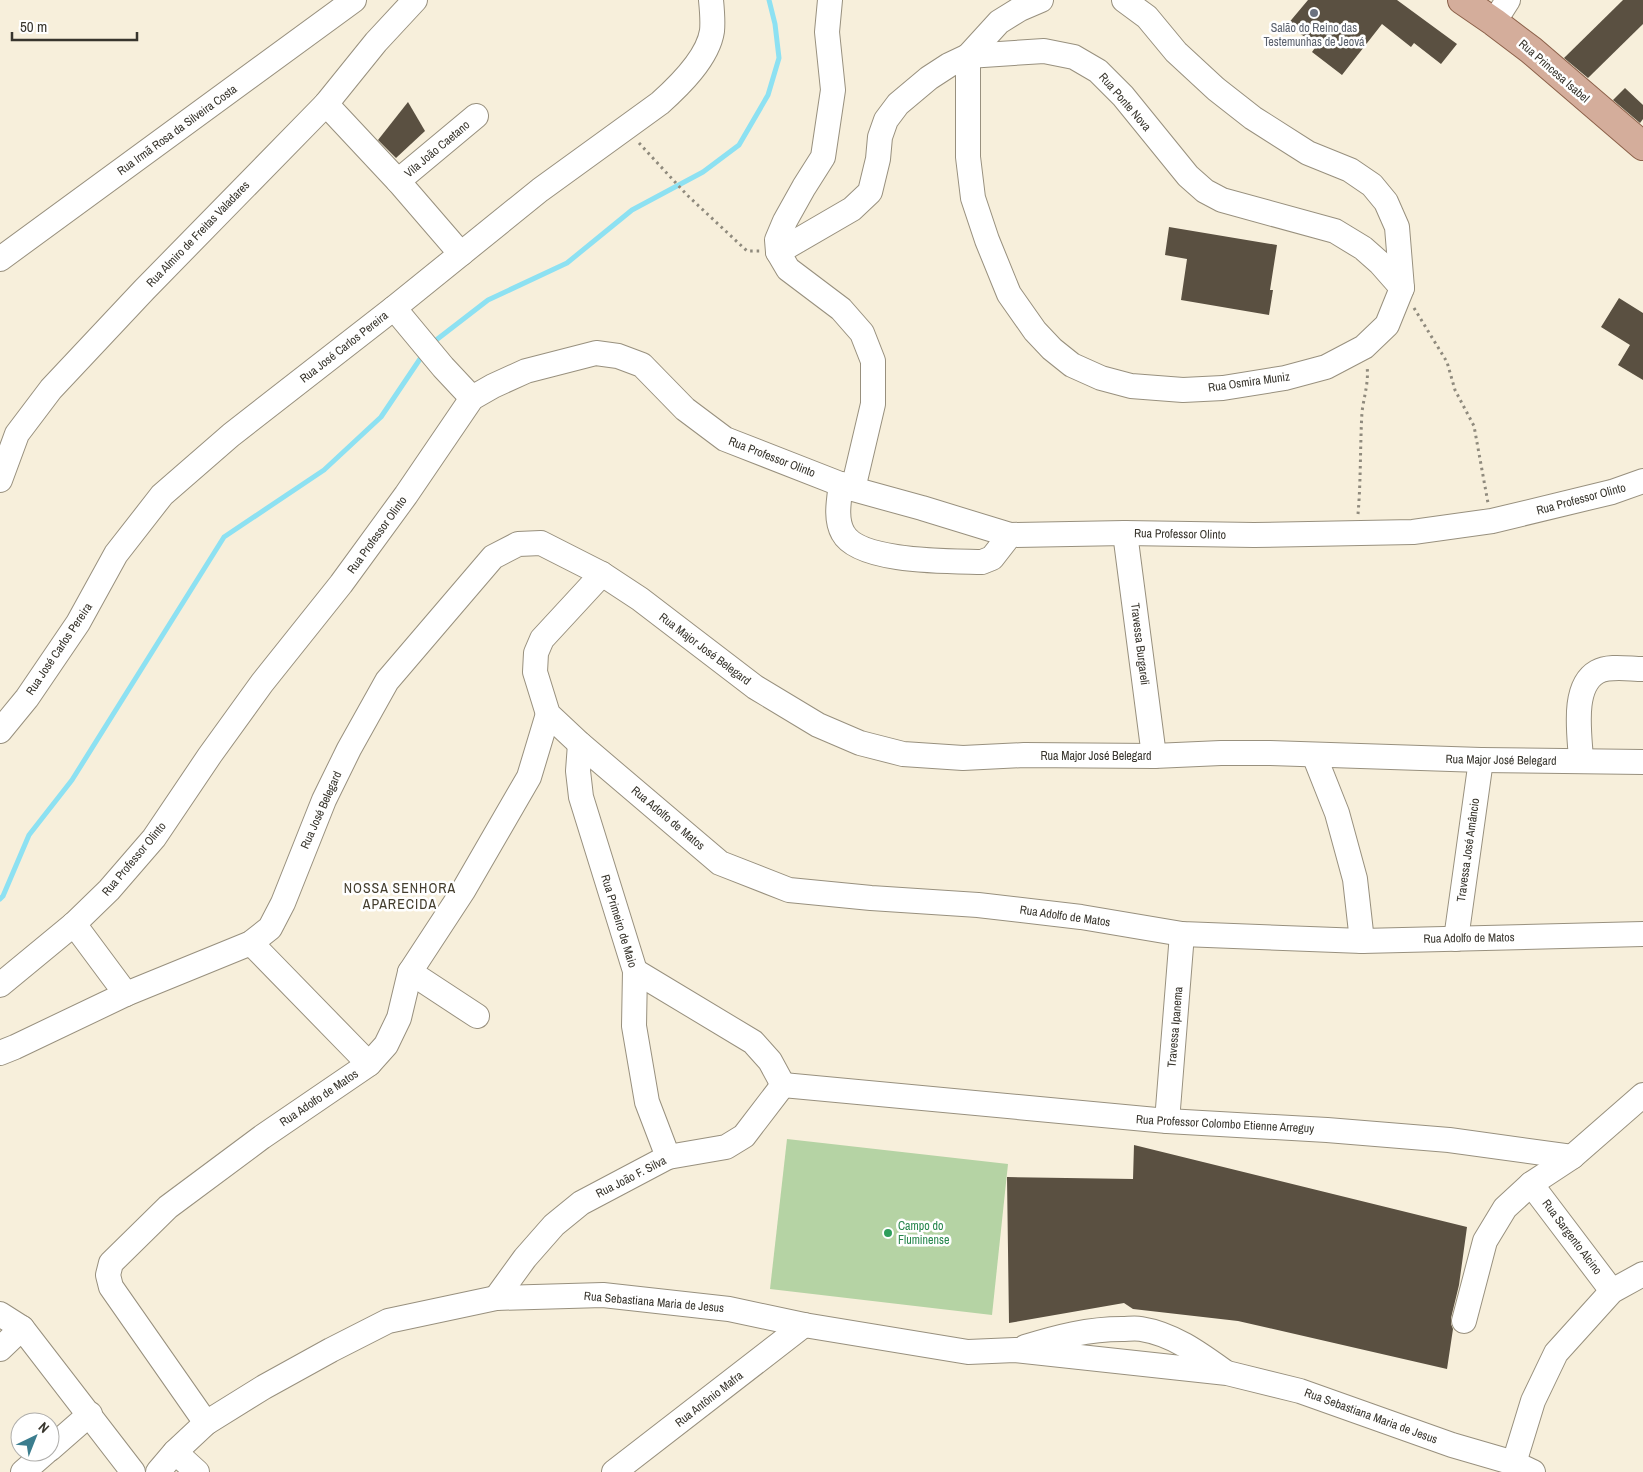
<svg xmlns="http://www.w3.org/2000/svg" width="1643" height="1472" font-family="'Archivo Narrow',sans-serif">
	<style>
		.pitch { fill: #b5d3a4 }
		.lines { fill: none; stroke-linecap: round; stroke-linejoin: round }
		.stream { stroke: #8de1f2; stroke-width: 5 }
		.building { fill: #5a5041 }
		.minor-casing { stroke: #98907e; stroke-width: 26 }
		.major-casing { stroke: #8b6049; stroke-width: 30 }
		.path { stroke: #8f8a7d; stroke-width: 3; stroke-dasharray: 2.5 4; stroke-linecap: butt }
		.minor { stroke: #fff; stroke-width: 24 }
		.major { stroke: #d4ad9b; stroke-width: 28 }
		.worship-dot { fill: #6b7280; stroke: #fff; stroke-width: 2 }
		.leisure-dot { fill: #2e9e5b; stroke: #fff; stroke-width: 2 }
		.labels { text-anchor: middle; stroke-width: 5; stroke-linejoin: round; paint-order: stroke }
		.worship-label { font-size: 12px; fill: #5b616d; stroke: #fff }
		.street-label { font-size: 12px; fill: #38352d; stroke: #fff }
		.leisure-label { font-size: 12px; fill: #27864d; stroke: #fff; text-anchor: start }
		.neighbourhood-label { font-size: 14px; letter-spacing: 1px; fill: #443e2e; stroke: #fff }
	</style>
	<rect width="100%" height="100%" fill="#f7efdb"/>
	<path class="pitch" d="M787,1139l221,25 -16,151 -222,-26z"/>
	<g class="lines">
		<g class="stream">
			<path d="M431,344l57,-44 79,-37 65,-53 71,-38 36,-27 29,-50 11,-37 -4,-34 -6,-24"/>
			<path d="M0,899l3,-3 26,-61 43,-55 152,-243 100,-67 57,-53 43,-64"/>
		</g>
	</g>
	<g class="building">
		<path d="M1308,0h89l60,44 -16,20 -27,-21 -3,4 -29,-23 -40,51 -30,-23 5,-7 -30,-20z"/>
		<path d="M1623,0h20v24l-55,54 -24,-20z"/>
		<path d="M1625,88l18,17v14l-3,4 -27,-23z"/>
		<path d="M408,102l17,29 -29,27 -18,-18z"/>
		<path d="M1169,227l108,18 -7,45h3l-4,25 -88,-15 6,-41 -22,-4z"/>
		<path d="M1619,298l24,15v67l-25,-15 12,-20 -29,-18z"/>
		<path d="M1134,1145l333,82 -8,58 -8,33v6l2,5 -6,40 -209,-48 -105,-12 -9,-6 -115,20 -2,-146 126,2z"/>
	</g>
	<g class="lines">
		<defs>
			<g id="minor">
				<path d="M830,0l-3,32 6,58 -10,67 -19,30 -19,34 -8,19 1,12 10,17 53,40 21,24 11,28v43l-20,85"/>
				<path d="M1041,0l-21,9 -21,13 -31,34v101l5,41 14,42 22,54 26,37 17,18 20,16 29,13 30,8 52,4 40,-2 62,-10 41,-11 38,-20 23,-22 15,-37 -5,-61 -11,-25 -14,-17 -22,-15 -42,-17 -55,-35 -37,-29 -40,-37 -29,-35 -23,-17"/>
				<path d="M1494,22l14,-22"/>
				<path d="M326,104l72,77 63,73"/>
				<path d="M398,181l78,-65"/>
				<path d="M778,252l74,-43 18,-17 8,-33 2,-22 6,-17 12,-16 31,-26 20,-13 19,-9 76,-5 30,6 24,14 25,25 65,80 17,15 17,9 113,31 28,17 17,15 22,25"/>
				<path d="M0,259l354,-259"/>
				<path d="M394,308l49,59 29,31"/>
				<path d="M0,480l17,-46 34,-45 93,-99 182,-186 50,-62 39,-42"/>
				<path d="M841,484c-2,16 -6,35 2,49 16,30 108,28 139,29l10,-4 18,-23"/>
				<path d="M1125,533l29,223"/>
				<path d="M602,574l-60,65 -6,14 -1,19 13,42 32,30 140,119 69,27 82,8 107,7 103,12 101,17 180,7 281,-7"/>
				<path d="M0,731l27,-33 51,-75 38,-69 46,-59 69,-60 163,-127 146,-118 120,-87c19,-17 48,-45 52,-72 1,-10 0,-21 -1,-31"/>
				<path d="M580,744l-2,27 3,26 54,174 -1,55 13,76 21,55"/>
				<path d="M1314,755l23,58 18,66 7,62"/>
				<path d="M1581,760c-1,-24 -10,-73 16,-88 12,-7 32,-3 46,-3"/>
				<path d="M74,924l52,70"/>
				<path d="M1456,939l25,-179"/>
				<path d="M251,943l118,121"/>
				<path d="M635,971l118,71 17,19 13,24"/>
				<path d="M410,972l67,44"/>
				<path d="M0,985l74,-61 35,-34 45,-52 56,-83 52,-72 79,-99 65,-89 66,-97 21,-12 33,-15 70,-18 22,3 24,9 43,44 40,30 128,50 69,19 88,27 115,-2 129,2 159,-3 79,-11 120,-29 31,-11"/>
				<path d="M0,1053l15,-6 111,-53 125,-51 19,-15 13,-25 41,-103 25,-51 38,-68 106,-124 25,-13 23,-1 61,31 38,25 115,88 63,38 42,18 43,11 60,4 61,-3 130,1 67,-3h49l211,7 162,2"/>
				<path d="M783,1085l384,36 160,9 122,10 123,17"/>
				<path d="M1167,1121l15,-187"/>
				<path d="M1531,1184l81,107"/>
				<path d="M496,1298l29,-40 29,-33 27,-22 87,-46 58,-10 18,-11 39,-51"/>
				<path d="M0,1314l22,14 111,144"/>
				<path d="M1464,1321l21,-80 20,-33 26,-24 41,-27 71,-62"/>
				<path d="M1025,1347c33,-10 63,-18 97,-18 6,0 13,-1 19,0 32,5 59,25 84,43"/>
				<path d="M0,1349l22,-21"/>
				<path d="M206,1423l-95,-136 -3,-12 3,-12 57,-56 94,-70 107,-73 17,-19 13,-27 11,-46 53,-81 66,-114 19,-63"/>
				<path d="M50,1449l40,-35"/>
				<path d="M175,1452l22,20"/>
				<path d="M1514,1463l19,-62 23,-48 56,-62 31,-17"/>
				<path d="M23,1472l23,-20"/>
				<path d="M158,1472l17,-20 31,-29 58,-36 67,-37 57,-29 108,-23 107,-3 126,14 75,16 164,27 47,-2 212,23 73,18 152,54 62,18 19,9"/>
				<path d="M614,1472l190,-147"/>
			</g>
			<path id="major" d="M1462,0l32,22 37,28 112,96"/>
		</defs>
		<use href="#minor" class="minor-casing"/>
		<use href="#major" class="major-casing"/>
		<g class="path">
			<path d="M639,143l48,52 60,56h13"/>
			<path d="M1414,308l33,54 8,28 19,36 14,77"/>
			<path d="M1358,514c3,-34 2,-68 4,-102 2,-16 7,-30 5,-46"/>
		</g>
		<use href="#minor" class="minor"/>
		<use href="#major" class="major"/>
	</g>
	<circle class="worship-dot" cx="1314" cy="13" r="5"/>
	<circle class="leisure-dot" cx="888" cy="1233" r="5"/>
	<g class="labels">
		<g class="worship-label">
			<text x="1314" y="32">Salão do Reino das<tspan x="1314" dy="14">Testemunhas de Jeová</tspan></text>
		</g>
		<g class="street-label">
			<text transform="translate(1554 71) rotate(41)" y="4">Rua Princesa Isabel</text>
			<text transform="translate(1125 102) rotate(49)" y="4">Rua Ponte Nova</text>
			<text transform="translate(177 130) rotate(-36)" y="4">Rua Irmã Rosa da Silveira Costa</text>
			<text transform="translate(437 149) rotate(-40)" y="4">Vila João Caetano</text>
			<text transform="translate(198 234) rotate(-46)" y="4">Rua Almiro de Freitas Valadares</text>
			<text transform="translate(344 347) rotate(-38)" y="4">Rua José Carlos Pereira</text>
			<text transform="translate(1249 382) rotate(-8)" y="4">Rua Osmira Muniz</text>
			<text transform="translate(772 457) rotate(21)" y="4">Rua Professor Olinto</text>
			<text transform="translate(1581 499) rotate(-15)" y="4">Rua Professor Olinto</text>
			<text transform="translate(1180 534) rotate(1)" y="4">Rua Professor Olinto</text>
			<text transform="translate(377 535) rotate(-54)" y="4">Rua Professor Olinto</text>
			<text transform="translate(1140 644) rotate(83)" y="4">Travessa Burgareli</text>
			<text transform="translate(59 649) rotate(-56)" y="4">Rua José Carlos Pereira</text>
			<text transform="translate(705 649) rotate(37)" y="4">Rua Major José Belegard</text>
			<text x="1096" y="760">Rua Major José Belegard</text>
			<text transform="translate(1501 760) rotate(1)" y="4">Rua Major José Belegard</text>
			<text transform="translate(321 810) rotate(-66)" y="4">Rua José Belegard</text>
			<text transform="translate(668 818) rotate(40)" y="4">Rua Adolfo de Matos</text>
			<text transform="translate(1468 850) rotate(-82)" y="4">Travessa José Amâncio</text>
			<text transform="translate(134 859) rotate(-50)" y="4">Rua Professor Olinto</text>
			<text transform="translate(1065 916) rotate(8)" y="4">Rua Adolfo de Matos</text>
			<text transform="translate(619 921) rotate(73)" y="4">Rua Primeiro de Maio</text>
			<text transform="translate(1469 938) rotate(-1)" y="4">Rua Adolfo de Matos</text>
			<text transform="translate(1175 1027) rotate(-85)" y="4">Travessa Ipanema</text>
			<text transform="translate(319 1098) rotate(-34)" y="4">Rua Adolfo de Matos</text>
			<text transform="translate(1225 1124) rotate(3)" y="4">Rua Professor Colombo Etienne Arreguy</text>
			<text transform="translate(631 1177) rotate(-27)" y="4">Rua João F. Silva</text>
			<text transform="translate(1572 1237) rotate(53)" y="4">Rua Sargento Alcino</text>
			<text transform="translate(654 1302) rotate(5)" y="4">Rua Sebastiana Maria de Jesus</text>
			<text transform="translate(709 1399) rotate(-38)" y="4">Rua Antônio Mafra</text>
			<text transform="translate(1371 1416) rotate(20)" y="4">Rua Sebastiana Maria de Jesus</text>
		</g>
		<g class="leisure-label">
			<text x="898" y="1230">Campo do<tspan x="898" dy="14">Fluminense</tspan></text>
		</g>
		<g class="neighbourhood-label">
			<text x="400" y="893">NOSSA SENHORA<tspan x="400" dy="16">APARECIDA</tspan></text>
		</g>
	</g>
	<g transform="translate(35 1437) rotate(43)"><circle r="24" fill="#ffffff" stroke="#afaeab"/>
	<path d="M0-4L9 19L0 12L-9 19Z" fill="#3b7d8e"/>
	<text y="-8" font-size="14" font-weight="bold" text-anchor="middle" fill="#38352d">N</text>
	</g>
	<path d="M12 32v8h125v-8" fill="none" stroke="#38352d" stroke-width="2.5"/>
	<text x="20" y="32" font-size="15" fill="#38352d" stroke="#ffffff" stroke-width="4" paint-order="stroke">50 m</text>
</svg>
